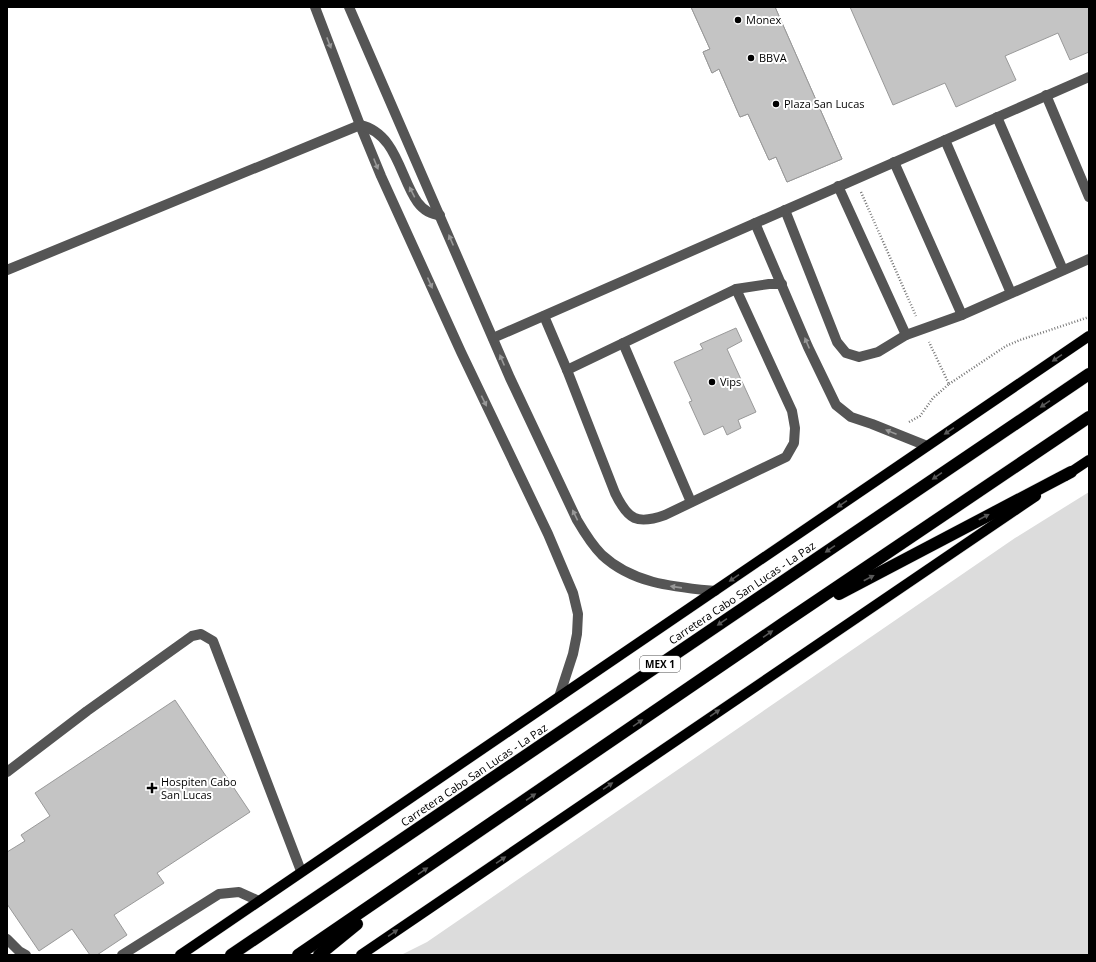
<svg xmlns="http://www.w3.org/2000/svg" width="1096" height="962" font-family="'Open Sans',sans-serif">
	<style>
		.green { fill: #dcdcdc }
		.building { fill: #c4c4c4; stroke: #999 }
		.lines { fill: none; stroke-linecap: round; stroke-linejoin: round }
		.major-casing { stroke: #dbdbdb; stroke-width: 11 }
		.highway-casing { stroke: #dbdbdb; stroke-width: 13 }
		.path { stroke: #777; stroke-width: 2.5; stroke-dasharray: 1 2; stroke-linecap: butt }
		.minor { stroke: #555; stroke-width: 10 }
		.major { stroke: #000; stroke-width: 10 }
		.highway { stroke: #000; stroke-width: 12 }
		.oneway { fill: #999 }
		.oneway2 { fill: #595959 }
		.poi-dot { fill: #000; stroke: #fff; stroke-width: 1.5 }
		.labels { text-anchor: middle; stroke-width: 4; stroke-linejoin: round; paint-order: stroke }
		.shield { fill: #fff; stroke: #4c4c4c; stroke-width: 1 }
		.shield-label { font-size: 10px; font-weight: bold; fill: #000 }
		.poi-label { font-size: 11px; fill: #000; stroke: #fff; text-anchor: start }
		.street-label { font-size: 11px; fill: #000; stroke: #fff }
	</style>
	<rect width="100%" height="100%" fill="#fff"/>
	<path class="green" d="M1089,492v463h-688l26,-13 588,-404z"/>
	<g class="building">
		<path d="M691,7h84l67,152 -55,23 -11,-25 -7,3 -21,-46 -8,3 -21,-48 -7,4 -9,-21 7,-3z"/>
		<path d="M691,7h84l67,152 -55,23 -11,-25 -7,3 -21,-46 -8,3 -21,-48 -7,4 -9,-21 7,-3z"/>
		<path d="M850,7h239v45l-19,8 -12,-27 -53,23 11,24 -60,27 -11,-24 -52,22z"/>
		<path d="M736,328l6,13 -15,8 29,63 -18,8 3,8 -14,7 -4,-9 -19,9 -15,-33 3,-1 -18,-39 29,-13 -3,-5z"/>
		<path d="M175,700l75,112 -93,61 7,10 -50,32 13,20 -30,20h-7l-18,-26 -33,22 -32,-47v-52l18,-11 -4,-6 29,-19 -15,-23z"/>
	</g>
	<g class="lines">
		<defs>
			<g id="major">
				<path d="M1065,476l24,-16"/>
				<path d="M180,955l909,-619"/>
				<path d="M361,955l675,-459"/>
			</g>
			<g id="highway">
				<path d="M839,594l232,-122"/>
				<path d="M231,955l858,-581"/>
				<path d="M298,955l487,-333 304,-205"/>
				<path d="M319,955l38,-31"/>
			</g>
		</defs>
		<use href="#major" class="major-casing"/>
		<use href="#highway" class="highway-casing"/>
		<g class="path">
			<path d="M861,192l55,124"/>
			<path d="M949,384l57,-38 14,-6 69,-23"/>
			<path d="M909,422l11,-6 13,-18 16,-14 -20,-42"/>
		</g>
		<g class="minor">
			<path d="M315,7l45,118 21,51 80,176 87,182 25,59 5,21 -1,20 -4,20 -14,43"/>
			<path d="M349,7l161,371 67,142c7,12 15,25 25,35 31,29 73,32 113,36"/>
			<path d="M1046,95l43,102"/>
			<path d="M997,117l66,153"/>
			<path d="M945,140l66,153"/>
			<path d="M894,162l68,153"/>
			<path d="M838,186l68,149"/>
			<path d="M785,210l52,132 9,11 13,4 19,-5 28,-17 56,-20 127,-56"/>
			<path d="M755,223l53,124 28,58 15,12 21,7 55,22"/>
			<path d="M7,270l353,-145c49,11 39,88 80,90"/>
			<path d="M544,316l23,54 169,-81 33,-5h13"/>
			<path d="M493,338l596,-261"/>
			<path d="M623,343l68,159"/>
			<path d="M567,370l48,123c13,27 22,32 50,22l121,-58 8,-14 1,-15 -3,-17 -56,-122"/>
			<path d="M7,772l80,-61 105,-75 9,-2 12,7 88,230"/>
			<path d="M7,939l12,12 7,4"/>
			<path d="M122,955l97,-61 20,-2 20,9"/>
		</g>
		<use href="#major" class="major"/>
		<use href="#highway" class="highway"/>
	</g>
	<defs><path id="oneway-solid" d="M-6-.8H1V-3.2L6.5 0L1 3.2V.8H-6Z"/></defs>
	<g class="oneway">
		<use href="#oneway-solid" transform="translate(329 43) rotate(69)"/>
		<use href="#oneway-solid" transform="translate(376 164) rotate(68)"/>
		<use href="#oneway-solid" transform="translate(412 192) rotate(-117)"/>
		<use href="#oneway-solid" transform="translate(451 240) rotate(-113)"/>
		<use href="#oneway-solid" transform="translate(430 283) rotate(66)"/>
		<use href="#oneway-solid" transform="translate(807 343) rotate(-113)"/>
		<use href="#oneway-solid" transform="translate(502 360) rotate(-113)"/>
		<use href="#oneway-solid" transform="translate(484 401) rotate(64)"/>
		<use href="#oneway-solid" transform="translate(891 432) rotate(-158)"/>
		<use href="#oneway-solid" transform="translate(575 515) rotate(-116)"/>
		<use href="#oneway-solid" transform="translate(676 587) rotate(-172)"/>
	</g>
	<g class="oneway2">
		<use href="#oneway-solid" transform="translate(1057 358) rotate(146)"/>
		<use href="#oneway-solid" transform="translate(1045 404) rotate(146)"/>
		<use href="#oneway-solid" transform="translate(949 431) rotate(146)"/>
		<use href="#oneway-solid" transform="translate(937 476) rotate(146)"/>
		<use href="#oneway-solid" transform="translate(842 504) rotate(146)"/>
		<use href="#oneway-solid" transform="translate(984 517) rotate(-28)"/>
		<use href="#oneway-solid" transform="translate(830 549) rotate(146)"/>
		<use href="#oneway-solid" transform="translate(734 578) rotate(146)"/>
		<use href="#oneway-solid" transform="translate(869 578) rotate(-28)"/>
		<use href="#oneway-solid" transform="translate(722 622) rotate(146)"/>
		<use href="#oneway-solid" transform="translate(768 634) rotate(-34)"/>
		<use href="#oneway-solid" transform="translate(715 713) rotate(-34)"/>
		<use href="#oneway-solid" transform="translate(638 723) rotate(-34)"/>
		<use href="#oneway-solid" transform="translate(608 786) rotate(-34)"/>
		<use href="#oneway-solid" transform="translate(531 797) rotate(-34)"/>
		<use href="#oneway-solid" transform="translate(501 860) rotate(-34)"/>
		<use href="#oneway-solid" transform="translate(423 871) rotate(-34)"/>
		<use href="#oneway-solid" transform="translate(393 933) rotate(-34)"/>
	</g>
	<g class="poi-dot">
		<circle cx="738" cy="20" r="4"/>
		<circle cx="751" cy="58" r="4"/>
		<circle cx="776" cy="104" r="4"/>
		<circle cx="712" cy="382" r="4"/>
		<path d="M150 782h4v4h4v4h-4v4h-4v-4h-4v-4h4z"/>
	</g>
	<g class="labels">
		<rect class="shield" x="640" y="656" width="40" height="16" rx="3"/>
		<g class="shield-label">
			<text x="660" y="668">MEX 1</text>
		</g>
		<g class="poi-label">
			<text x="746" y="24">Monex</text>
			<text x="759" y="62">BBVA</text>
			<text x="784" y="108">Plaza San Lucas</text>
			<text x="720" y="386">Vips</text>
			<text x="161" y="786">Hospiten Cabo<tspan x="161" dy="13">San Lucas</tspan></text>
		</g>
		<g class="street-label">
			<text transform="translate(742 593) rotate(-34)" y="4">Carretera Cabo San Lucas - La Paz</text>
			<text transform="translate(474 775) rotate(-34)" y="4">Carretera Cabo San Lucas - La Paz</text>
		</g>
	</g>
	<rect width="1096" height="962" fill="none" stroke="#000000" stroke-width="16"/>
</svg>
